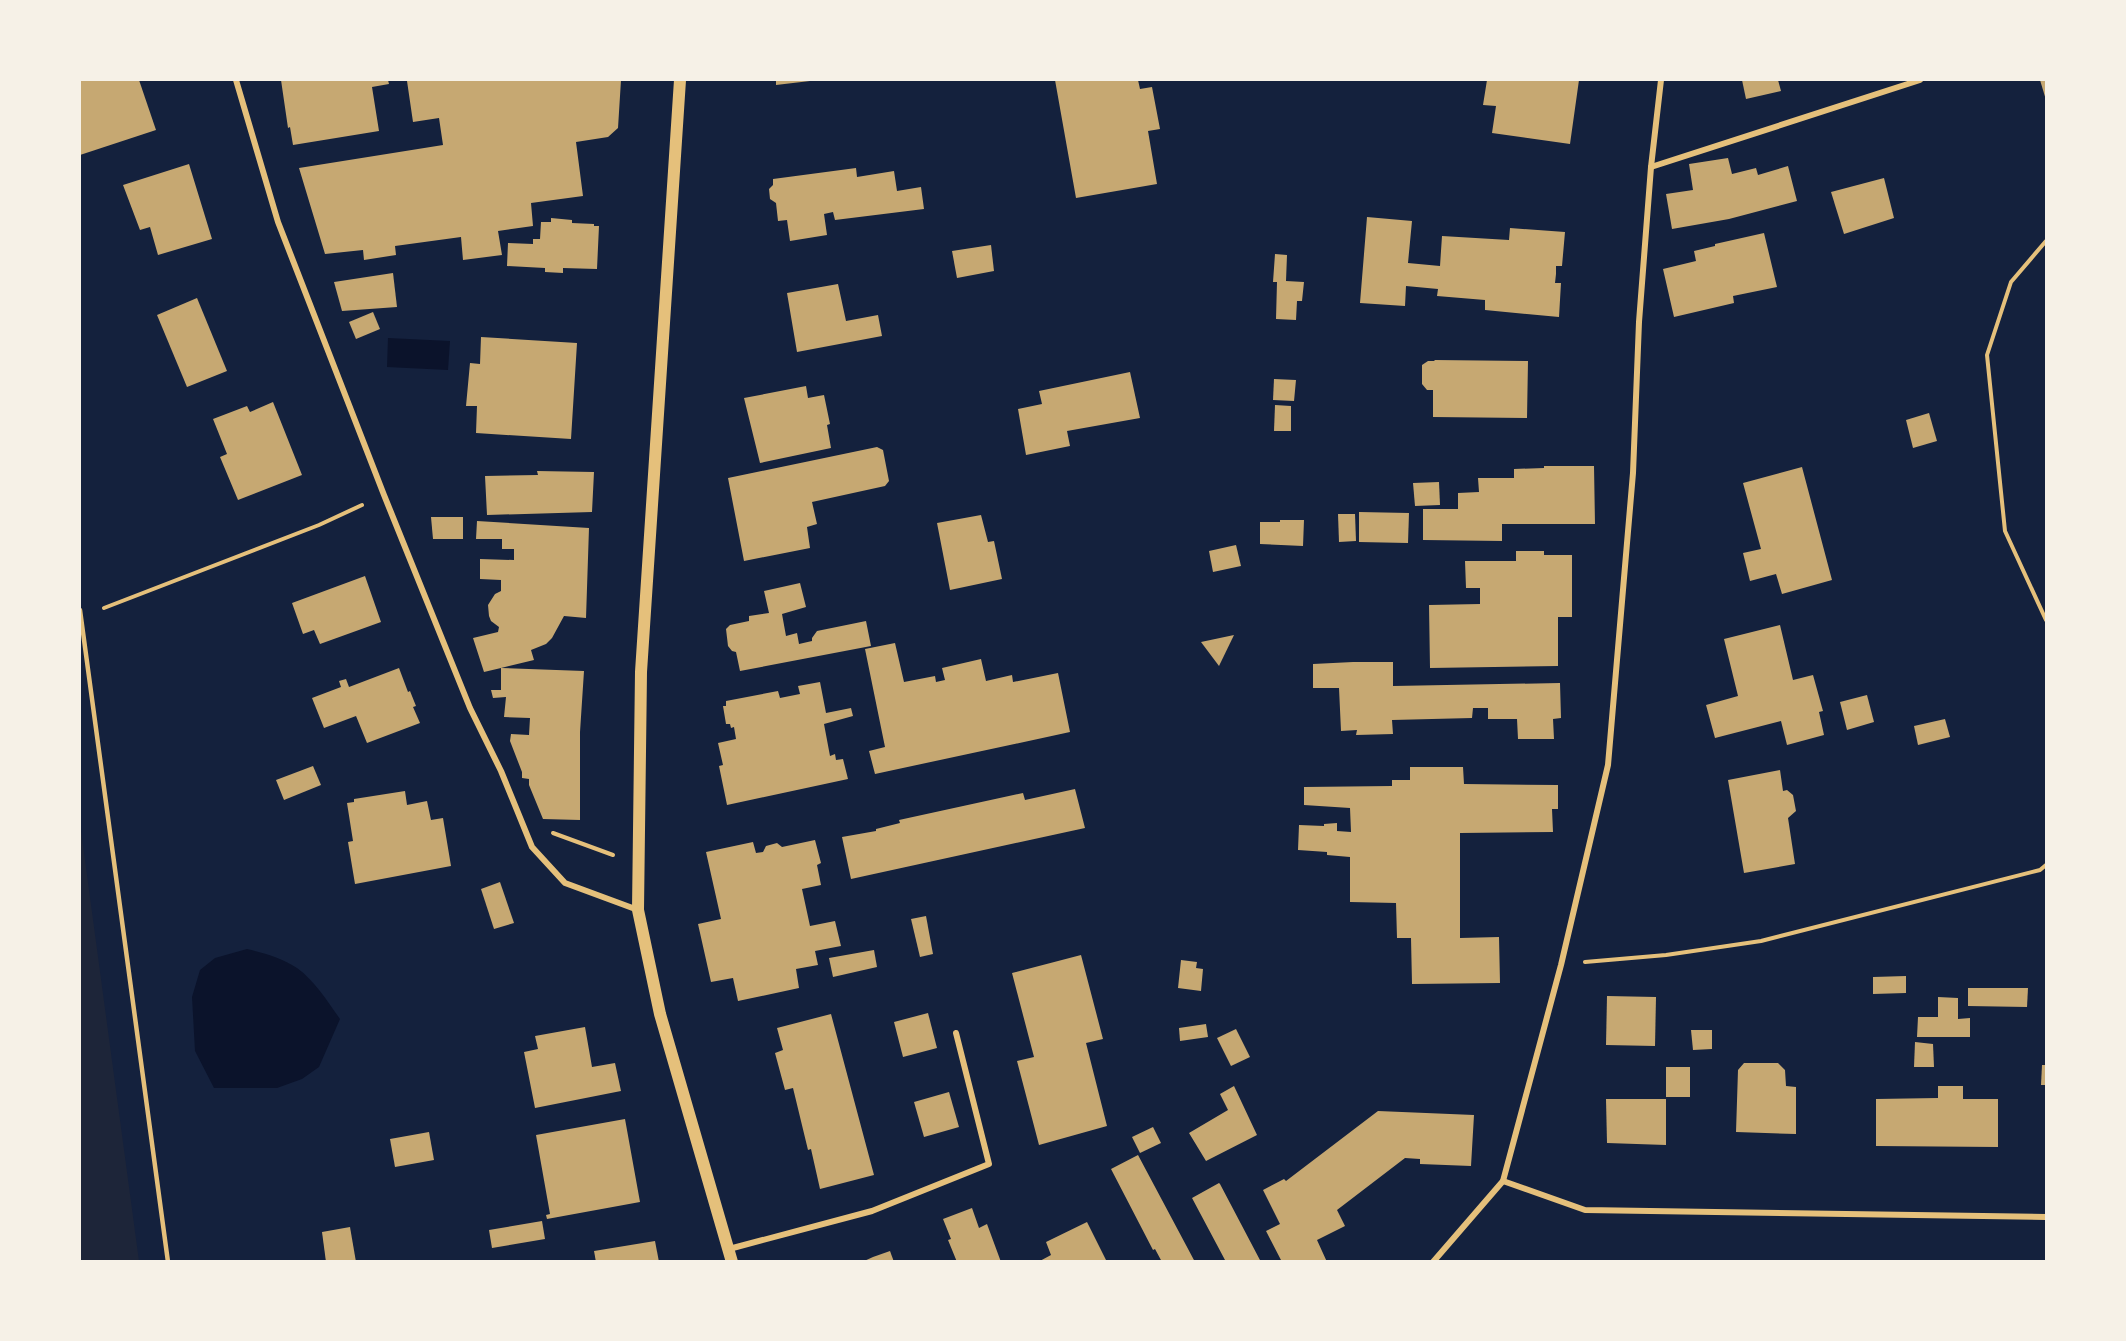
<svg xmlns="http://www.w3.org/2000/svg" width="2126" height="1341" font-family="Manrope,sans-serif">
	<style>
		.green { fill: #1d2539 }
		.water { fill: #0b132b }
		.building { fill: #c6a872 }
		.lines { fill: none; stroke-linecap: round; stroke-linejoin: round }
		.path { stroke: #e5c07b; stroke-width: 4 }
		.service { stroke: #e5c07b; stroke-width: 4.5 }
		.minor { stroke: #e5c07b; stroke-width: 6 }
		.secondary { stroke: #e5c07b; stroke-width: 12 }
	</style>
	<rect width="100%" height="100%" fill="#14213d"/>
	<path class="green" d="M80,823l59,438h-59z"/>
	<g class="water">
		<path d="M388,338l62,3 -2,29 -61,-3z"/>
		<path d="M247,949c17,4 35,9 50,19 17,12 31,34 43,51l-21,48 -17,12 -25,9h-63l-19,-37 -3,-54 8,-27 15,-12z"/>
	</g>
	<g class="building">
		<path d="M80,80h59l17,50 -76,25z"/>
		<path d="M281,80h107l1,4 -17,3 7,44 -86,14 -3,-18 -2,1z"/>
		<path d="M418,80h203l-3,48 -10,9 -32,5 7,54 -52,7 2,23 -35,5 4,24 -39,5 -2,-23 -66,9 1,9 -32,5 -1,-10 -38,4 -26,-86 144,-23 -4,-27 -26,4 -6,-41z"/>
		<path d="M776,80h34v1l-34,4z"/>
		<path d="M1055,80h83l2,9 12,-2 8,42 -12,2 9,53 -81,14z"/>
		<path d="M1487,80h92l-9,64 -78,-11 4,-27 -13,-1z"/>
		<path d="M1742,80h36l3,11 -35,8z"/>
		<path d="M2040,80h6v20z"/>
		<path d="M1728,158l4,16 24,-6 2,7 30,-9 9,35 -68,18 -57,10 -6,-35 27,-4 -4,-26z"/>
		<path d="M189,164l23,75 -54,16 -8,-28 -10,3 -17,-45z"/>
		<path d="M856,168l1,9 37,-6 3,20 24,-4 3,22 -89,11 -2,-8 -9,2 3,21 -37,6 -3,-21 -9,1 -2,-18 -6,-4 -1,-10 4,-4v-6z"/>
		<path d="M1884,178l10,40 -50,16 -13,-42z"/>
		<path d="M1367,217l45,4 -4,42 32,3 2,-30 67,4 1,-12 55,4 -3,34h-6v8l-1,9h6l-2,34 -74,-7v-10l-48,-4 1,-7 -32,-3 -1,20 -45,-3z"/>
		<path d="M551,218l21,2v3l22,1v2h5l-2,43 -34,-1v5l-18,-1v-4l-38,-2 1,-23 25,1v-5h7l1,-17h10z"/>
		<path d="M1764,233l13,54 -44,9 1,7 -60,14 -11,-48 33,-8 -2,-10 21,-5v-2z"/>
		<path d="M991,245l3,26 -37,7 -5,-27z"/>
		<path d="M1275,254l12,1 -1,26 18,1 -2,19h-5l-1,19 -20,-1 1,-37h-4z"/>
		<path d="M393,273l4,34 -55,4 -8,-29z"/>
		<path d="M838,284l8,37 32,-6 4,21 -85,16 -10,-59z"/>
		<path d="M197,298l30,73 -40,16 -30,-72z"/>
		<path d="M373,312l7,17 -24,10 -7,-17z"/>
		<path d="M481,337l96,6 -6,96 -95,-6 1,-27h-11l4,-43 10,1z"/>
		<path d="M1434,360l94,1 -1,57 -94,-1v-27h-6l-5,-6v-19l6,-4h7z"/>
		<path d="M1130,372l10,46 -73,13 3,15 -44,9 -8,-46 24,-5 -3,-13z"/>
		<path d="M1274,379l22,1 -2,21 -21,-1z"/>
		<path d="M806,386l2,12 16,-3 6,29 -3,1 4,23 -71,15 -16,-65z"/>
		<path d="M273,402l29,73 -64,25 -18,-43 7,-3 -14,-35 34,-13 3,6z"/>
		<path d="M1275,405l16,1v25h-17z"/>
		<path d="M1929,413l8,28 -24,7 -7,-28z"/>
		<path d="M877,447l6,3 6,31 -4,5 -73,16 5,22 -10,3 3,21 -66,13 -16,-83z"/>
		<path d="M1544,466h50l1,58h-93v17l-79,-1v-31h35v-16l21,-1 -1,-14h36v-9l30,-1z"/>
		<path d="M1802,467l30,113 -50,14 -6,-20 -26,7 -7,-28 18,-4 -18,-66z"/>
		<path d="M537,471l57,1 -2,40 -105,3 -2,-39 53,-1z"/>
		<path d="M1439,482l1,23 -25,1 -2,-23z"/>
		<path d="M1359,512l50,1 -1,30 -49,-1z"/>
		<path d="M1338,514h17l1,27 -17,1z"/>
		<path d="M981,515l7,27 6,-1 8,38 -52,11 -13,-67z"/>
		<path d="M431,517h32v22h-30z"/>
		<path d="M1280,520h24l-1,26 -43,-2v-22h20z"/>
		<path d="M477,521l112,7 -3,90 -22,-2 -12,22 -6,6 -15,6 3,10 -33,8 83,3 -4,61v88l-37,-1 -14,-34v-6l-7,-1v-6l-12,-31 1,-7 18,1 1,-17 -26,-1 2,-20 -13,1 -2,-8h10v-22l-17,4 -11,-34 25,-6 1,-5 -8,-6 -2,-5 -1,-11 7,-11 6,-3v-11l-21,-1v-20l34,1v-11h-12v-10h-26z"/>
		<path d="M1236,545l5,21 -28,6 -4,-21z"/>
		<path d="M1516,551h28v4h28v62h-14v49l-128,2 -1,-63 51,-1v-16h-14l-1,-27h51z"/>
		<path d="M365,576l16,46 -61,22 -6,-14 -11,4 -11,-31z"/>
		<path d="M800,583l6,24 -24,7 4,22 11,-3 2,11 13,-3v-3l5,-7 49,-10 5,25 -131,25 -4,-19 -4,-1 -4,-5 -2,-17 4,-4 19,-4v-5l20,-3 -5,-22z"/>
		<path d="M1780,625l13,55 20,-5 10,36 -4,1 5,23 -37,10 -6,-24 -66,17 -9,-33 32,-9 -14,-57z"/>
		<path d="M1234,635l-15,31 -18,-24z"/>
		<path d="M895,643l9,39 31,-6 1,6 9,-2 -3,-12 39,-9 5,22 26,-6 1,7 45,-9 12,59 -195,42 -6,-23 16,-4 -20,-98z"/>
		<path d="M1353,662h40v24l167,-3 1,35 -8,1 1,20h-36l-1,-20h-29v-11h-15l-1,10 -80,2 1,14 -37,1 1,-5 -16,1 -2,-43h-26v-24z"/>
		<path d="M399,668l9,24 2,-1 6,15 -3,1 7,16 -53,20 -11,-27 -32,12 -12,-30 29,-11 -2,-6 7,-2 3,8z"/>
		<path d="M820,682l6,31 25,-5 2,8 -29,8 6,32 5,-2 1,6 7,-1 5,20 -121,26 -8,-39 4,-1 -5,-22 18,-4 -2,-12 -3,1 -1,-4h-4l-3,-18h3v-5l52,-10 2,7 20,-4 -2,-8z"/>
		<path d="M1867,695l7,27 -27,8 -7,-28z"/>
		<path d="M1945,719l5,18 -32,8 -4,-19z"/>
		<path d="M313,766l8,19 -37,15 -8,-20z"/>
		<path d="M1410,767h53l1,17 94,1v24h-6l1,23 -93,1v105l39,-1 1,46 -88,1 -1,-46h-14l-1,-35 -46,-1v-45l-23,-2v-3l-29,-2 1,-25 25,1v-2l13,-1v8l14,1 -1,-24 -46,-3v-18l88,-1v-6h18z"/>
		<path d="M1780,770l3,21 4,-1 6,5 3,16 -8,7 7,46 -51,9 -16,-93z"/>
		<path d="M1075,789l10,39 -234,51 -9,-42 34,-6v-2l24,-6 -1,-3 124,-27 2,7z"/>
		<path d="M405,791l2,14 20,-4 4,19 12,-2 8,48 -96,18 -7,-42 5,-1 -6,-38 7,-1v-3z"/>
		<path d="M815,840l6,23 -4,2 4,20 -19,4 8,37 25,-5 6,25 -26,5 3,14 -22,4 3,19 -61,13 -5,-23 -22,4 -13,-58 23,-5 -15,-67 47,-10 3,11 7,-1 3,-6 11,-3 5,4z"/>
		<path d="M500,882l14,41 -20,6 -13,-40z"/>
		<path d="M926,916l7,38 -13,3 -9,-38z"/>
		<path d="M874,950l3,17 -44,10 -4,-19z"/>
		<path d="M1081,955l22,84 -17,4 21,83 -68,19 -22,-84 17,-4 -22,-84z"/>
		<path d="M1181,960l16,2 -1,6 7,1 -2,22 -23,-3z"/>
		<path d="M1906,976v17l-33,1v-17z"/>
		<path d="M1968,988h60l-1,19 -59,-1z"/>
		<path d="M1607,996l49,1 -1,49 -49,-1z"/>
		<path d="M1938,997l20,1v21l12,-1v19h-53l1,-20h20z"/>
		<path d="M928,1013l9,35 -34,9 -9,-35z"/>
		<path d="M831,1014l43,161 -54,14 -9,-40 -3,1 -15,-62 -8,2 -10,-37 8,-3 -6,-22z"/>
		<path d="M1206,1024l2,13 -28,4 -1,-13z"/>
		<path d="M585,1027l7,40 23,-4 6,28 -86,17 -11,-56 14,-3 -3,-13z"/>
		<path d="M1236,1029l14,28 -19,9 -14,-28z"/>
		<path d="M1691,1030h21v19l-19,1z"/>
		<path d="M1915,1042l18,2 1,23h-20z"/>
		<path d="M1744,1063h34l7,7 1,16 10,1v47l-60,-2 2,-62z"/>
		<path d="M2042,1065h4v20h-5z"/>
		<rect x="1666" y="1067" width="24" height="30"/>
		<path d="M1234,1086l23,49 -51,26 -17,-28 39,-23 -8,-16z"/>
		<path d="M1938,1086h25v13h35v48l-122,-1v-47l62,-1z"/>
		<path d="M949,1092l10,35 -35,10 -10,-35z"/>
		<path d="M1606,1099h60v46l-59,-2z"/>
		<path d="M1378,1111l96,4 -3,51 -51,-2v-5l-15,-1 -68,52 8,16 -28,14 10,22h-45l-16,-31 14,-7 -17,-34 21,-11 2,2z"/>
		<path d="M625,1119l15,83 -93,17 -1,-4 4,-1 -14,-79z"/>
		<path d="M1153,1127l8,16 -21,10 -8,-16z"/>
		<path d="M429,1132l5,28 -39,7 -5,-28z"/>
		<path d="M1138,1155l57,107h-33l-7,-13 -2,1 -42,-81z"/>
		<path d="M1219,1183l1,1 41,78h-39l3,-2 -33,-62z"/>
		<path d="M972,1208l7,20 8,-4 14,38h-44l-9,-22 3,-1 -8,-20z"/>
		<path d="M542,1221l3,18 -53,9 -3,-18z"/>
		<path d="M1087,1222l20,40h-69l13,-7 -5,-13z"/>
		<path d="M350,1227l6,35h-30l-4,-30z"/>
		<path d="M655,1241l4,21h-63l-2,-11z"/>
		<path d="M890,1251l4,11h-32l11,-5z"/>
	</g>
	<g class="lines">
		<g class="path">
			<path d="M2046,241l-35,41 -24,73 18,176 41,89"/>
			<path d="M104,608l215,-83 43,-20"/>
			<path d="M553,833l60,22"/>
			<path d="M1585,962l81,-7 95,-14 279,-71 6,-5"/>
		</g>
		<path class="service" d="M80,610l88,652"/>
		<g class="minor">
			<path d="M236,80l42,142 106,273 86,213 31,63 31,76 33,36 73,27"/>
			<path d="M1651,167l269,-87"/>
			<path d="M1503,1181l82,29 461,7"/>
			<path d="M729,1249l143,-38 117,-47 -33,-131"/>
			<path d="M1433,1262l70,-81 58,-216 47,-200 25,-292 6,-151 12,-155 10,-87"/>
		</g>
		<path class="secondary" d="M680,80l-39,592 -3,238 22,104 72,248"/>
	</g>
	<rect width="2126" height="1341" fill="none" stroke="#f6f1e7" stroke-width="162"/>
</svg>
